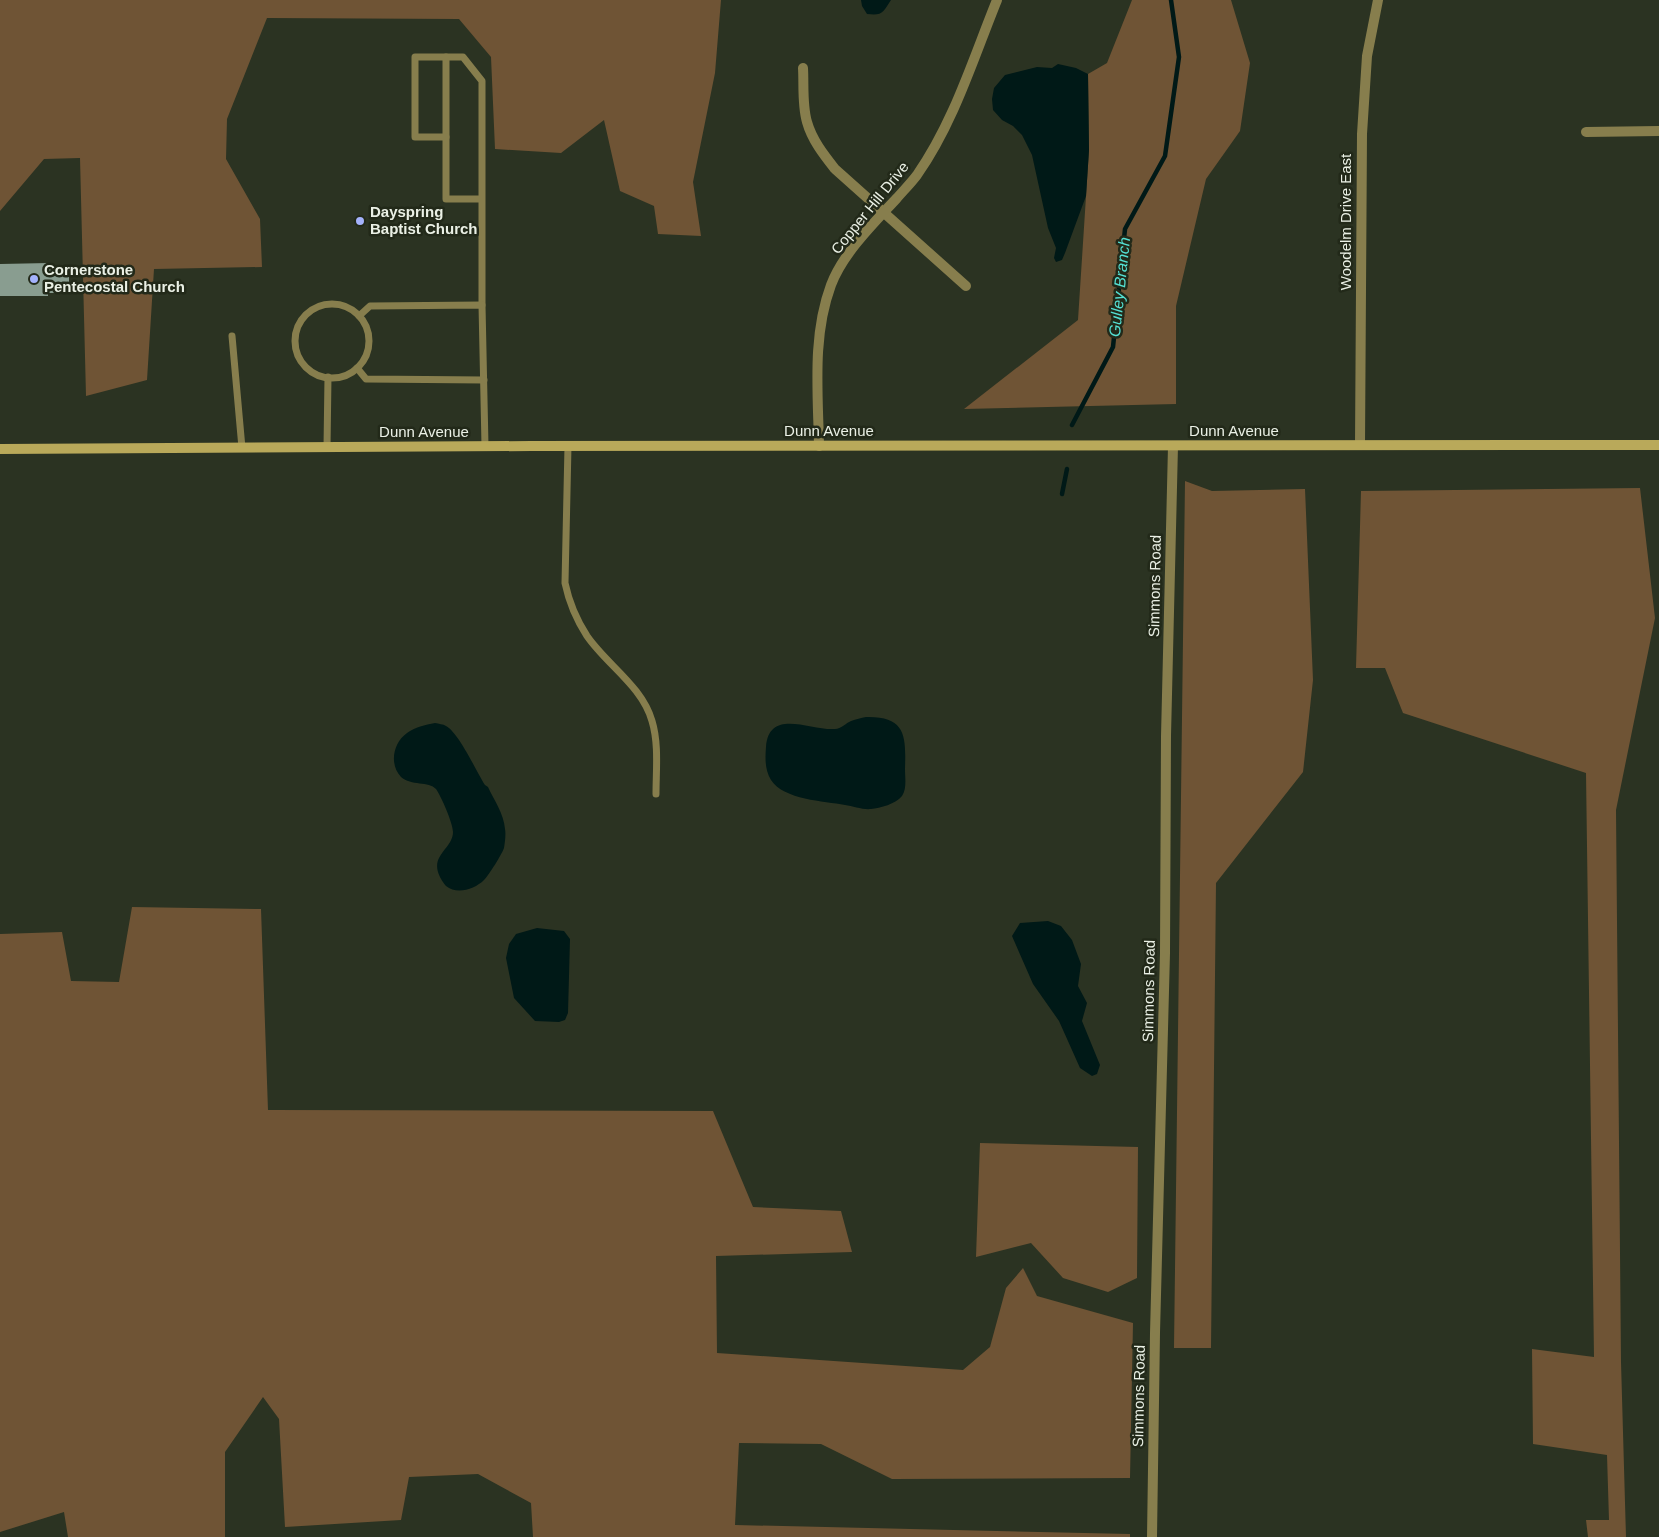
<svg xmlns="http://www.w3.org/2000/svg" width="1659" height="1537" font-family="Arial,sans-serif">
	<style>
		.green { fill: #6f5435 }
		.water { fill: #001917 }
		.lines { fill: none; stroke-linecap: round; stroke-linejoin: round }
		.stream { stroke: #001917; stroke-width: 4.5 }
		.building { fill: #899d90 }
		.lane { stroke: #877e4d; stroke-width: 7 }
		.street { stroke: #877e4d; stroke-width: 10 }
		.secondary { stroke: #b9a95a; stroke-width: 10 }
		.poi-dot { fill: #a4b2fc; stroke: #222919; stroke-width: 2 }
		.labels { text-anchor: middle; stroke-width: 5; stroke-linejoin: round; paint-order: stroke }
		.street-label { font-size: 15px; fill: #eaf0e5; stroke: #222919 }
		.poi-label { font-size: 15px; font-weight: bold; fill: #eaf0e5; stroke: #222919; text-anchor: start }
		.water-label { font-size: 16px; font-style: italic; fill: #54e0d3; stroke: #222919 }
	</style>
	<rect width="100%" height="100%" fill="#2b3322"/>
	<g class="green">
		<path d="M0,0h721l-6,73 -22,109 8,54 -43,-2 -4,-28 -34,-15 -16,-71 -43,33 -66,-4 -4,-92 -32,-38 -192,-1 -40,101 -1,40 34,60 2,48 -108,2 -7,111 -61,16 -6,-238 -36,1 -44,52z"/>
		<path d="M1132,0h99l19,63 -10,68 -34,48 -30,127v98l-212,5 114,-89 11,-170 -1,-76 19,-11z"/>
		<path d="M1185,481l27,10 93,-2 8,191 -10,92 -87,111 -5,465h-37z"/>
		<path d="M1640,488l15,130 -39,192 5,552 5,175h-38l-2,-17h23l-2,-65 -74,-11 -1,-95 62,8 -8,-584 -183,-60 -18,-45h-29l5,-177z"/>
		<path d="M132,907l129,2 7,201 445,1 40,96 88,4 11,41 -136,4 1,97 246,17 27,-23 16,-59 17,-20 14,28 96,27 -3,155 -238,1 -71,-35 -82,-1 -4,82 395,9v3h-597l-2,-34 -53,-29 -69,3 -8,43 -116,7 -6,-108 -16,-22 -38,55v85h-157l-4,-25 -64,20v-598l62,-2 9,49 48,1z"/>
		<path d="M980,1143l158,4 -1,131 -29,14 -45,-14 -32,-35 -55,14z"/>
	</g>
	<g class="water">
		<path d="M861,0h30c-8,12 -8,16 -24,14l-5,-8z"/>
		<path d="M1058,64l18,4 12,6 1,76 -3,46 -21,57 -3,7 -6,2 -2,-4 2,-10 -8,-20 -16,-73 -10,-20 -9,-9 -11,-6 -9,-10 -1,-11 2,-11 11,-13 32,-8 15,1z"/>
		<path d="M866,717c40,-1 40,19 39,52 0,8 2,20 -3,27 -6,8 -22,12 -31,13 -8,1 -18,-3 -26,-4 -21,-4 -61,-5 -74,-25 -6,-10 -6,-21 -5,-33 3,-40 45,-16 69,-18 6,0 11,-6 16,-8 5,-2 10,-3 15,-4z"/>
		<path d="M435,723c4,1 8,1 11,3 13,7 30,45 39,59l3,2c6,13 16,27 17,42 1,5 0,13 -1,19 -2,6 -15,27 -20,32 -9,9 -27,15 -38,6 -2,-2 -5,-7 -6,-9 -11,-22 13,-28 13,-45 0,-9 -12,-36 -17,-43 -7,-8 -25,-3 -35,-12 -12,-13 -8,-34 6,-44 8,-6 18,-8 28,-10z"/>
		<path d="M1048,921l13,5 11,14 9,24 -3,22 9,17 -5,18 18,44 -3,9 -5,2 -12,-8 -21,-47 -26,-37 -21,-48 8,-13z"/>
		<path d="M537,928l27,3 6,8 -2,74 -3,7 -6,2 -24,-1 -21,-23 -8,-40 3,-14 7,-10z"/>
	</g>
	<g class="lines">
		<g class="stream">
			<path d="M1072,425l41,-78 12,-118 40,-73 14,-99 -8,-57"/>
			<path d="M1062,494l5,-25"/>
		</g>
	</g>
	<path class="building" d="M49,263v3h20v27h-21v3h-48v-32z"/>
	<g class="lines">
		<g class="lane">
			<path d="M446,137v-80"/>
			<path d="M482,199h-36v-62h-31v-80h48l19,24v224"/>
			<circle cx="332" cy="341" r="37"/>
			<path d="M359,316l11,-10 112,-1 3,141"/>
			<path d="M232,336l10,112"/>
			<path d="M357,368l9,11 118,1"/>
			<path d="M568,446l-3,137c4,19 11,36 22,53 20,29 55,50 65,85 7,23 4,50 4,73"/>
			<path d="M327,447l1,-70"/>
		</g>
		<g class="street">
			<path d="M803,68c1,17 -1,37 4,54 5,18 17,33 28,47l131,117"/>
			<path d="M1586,132l73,-1"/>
			<path d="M1360,445l2,-311 5,-78 11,-56"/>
			<path d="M819,446c-1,-54 -7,-110 12,-161 12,-32 43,-62 66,-87 7,-8 14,-15 20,-23 37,-53 56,-116 80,-175"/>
			<path d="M1152,1537l3,-204 10,-380 1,-217 7,-290"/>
		</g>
		<path class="secondary" d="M0,449l531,-3 1128,-1"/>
	</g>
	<g class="poi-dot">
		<circle cx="360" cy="221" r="5"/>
		<circle cx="34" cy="279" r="5"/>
	</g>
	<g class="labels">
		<g class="street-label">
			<text transform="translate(870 208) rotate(-51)" y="5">Copper Hill Drive</text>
			<text transform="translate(1346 222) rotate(-90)" y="5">Woodelm Drive East</text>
			<text x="829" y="436">Dunn Avenue</text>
			<text x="1234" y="436">Dunn Avenue</text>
			<text x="424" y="437">Dunn Avenue</text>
			<text transform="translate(1155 586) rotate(-89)" y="5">Simmons Road</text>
			<text transform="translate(1149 991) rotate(-89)" y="5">Simmons Road</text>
			<text transform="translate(1139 1396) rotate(-89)" y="5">Simmons Road</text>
		</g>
		<g class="poi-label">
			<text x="370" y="217">Dayspring<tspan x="370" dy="17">Baptist Church</tspan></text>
			<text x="44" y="275">Cornerstone<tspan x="44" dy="17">Pentecostal Church</tspan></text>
		</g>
		<g class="water-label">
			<text transform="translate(1119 287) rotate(-84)" y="6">Gulley Branch</text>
		</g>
	</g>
</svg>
